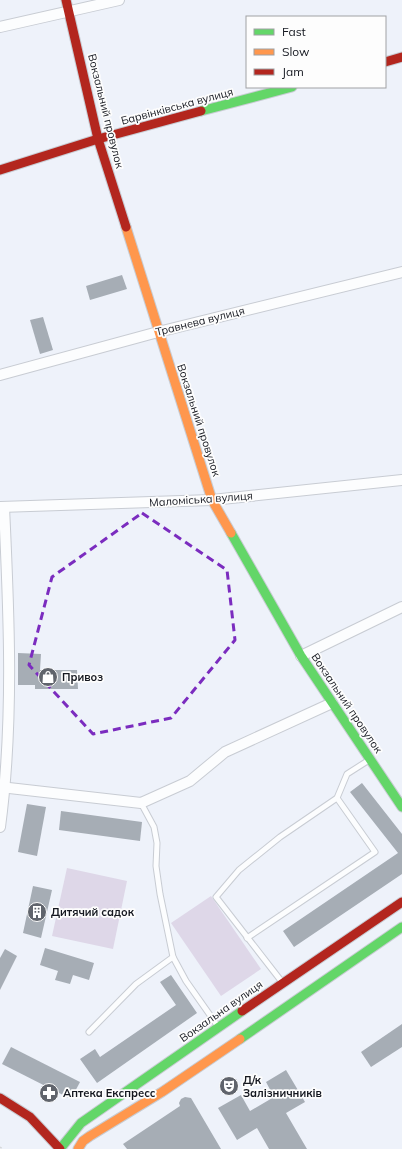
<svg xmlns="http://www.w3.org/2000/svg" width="402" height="1149" font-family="Mulish,sans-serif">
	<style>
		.green { fill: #ded7e8 }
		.building { fill: #a6adb5 }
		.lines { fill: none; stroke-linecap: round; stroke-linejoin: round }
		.lane-casing { stroke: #c8ccd3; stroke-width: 7 }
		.street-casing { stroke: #c8ccd3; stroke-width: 12 }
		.fast-casing { stroke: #c8ccd3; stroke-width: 11 }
		.slow-casing { stroke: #c8ccd3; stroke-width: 11 }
		.jam-casing { stroke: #c8ccd3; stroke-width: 11 }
		.path { stroke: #d5d7da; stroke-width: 1.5; stroke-dasharray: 2 3; stroke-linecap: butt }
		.lane { stroke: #fcfdfe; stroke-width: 5 }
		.street { stroke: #fcfdfe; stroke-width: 10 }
		.fast { stroke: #63d668; stroke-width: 9 }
		.slow { stroke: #ff974d; stroke-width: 9 }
		.jam { stroke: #b3261e; stroke-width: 9 }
		.marked { fill: none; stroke: #7b2cbf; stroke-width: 3; stroke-dasharray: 8 5; stroke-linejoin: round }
		.labels { text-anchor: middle; stroke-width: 3.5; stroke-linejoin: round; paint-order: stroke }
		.street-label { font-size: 11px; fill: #14171f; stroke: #fdfdfd }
		.poi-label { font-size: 11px; font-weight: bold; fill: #14171f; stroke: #fdfdfd; text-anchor: start }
	</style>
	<rect width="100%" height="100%" fill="#eef2fa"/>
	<g class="green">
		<path d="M67,868l60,13 -14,68 -61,-13z"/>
		<path d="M211,896l50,73 -40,27 -50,-73z"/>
	</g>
	<g class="building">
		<path d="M122,275l5,14 -37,11 -4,-14z"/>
		<path d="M43,317l10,33 -13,4 -10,-34z"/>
		<path d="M18,653l23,1 -1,16h37l1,19h-43v-4h-17z"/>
		<path d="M362,783l40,51v40l-108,73 -11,-16 115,-78 -48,-61z"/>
		<path d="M27,804l19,3 -9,49 -19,-4z"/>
		<path d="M61,811l81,11 -2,19 -81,-11z"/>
		<path d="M33,886l19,4 -11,48 -18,-5z"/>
		<path d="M45,948l49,15 -5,17 -16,-5 -3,9 -15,-4 3,-9 -18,-6z"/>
		<path d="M5,949l12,7 -17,34v-32z"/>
		<path d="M171,975l26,38 -100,70 -17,-24 15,-10 5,8 76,-52 -16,-23z"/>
		<path d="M402,1024v23l-31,20 -10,-15z"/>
		<path d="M11,1047l69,35 -9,17 -69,-35z"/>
		<path d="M286,1070l19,32 -19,11 21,36h-38l-12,-21 -20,12 -19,-32 23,-13 9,16 24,-14 -8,-15z"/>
		<path d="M185,1097l6,1 30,51h-94l-4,-5 57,-38 -1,-3 2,-4z"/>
	</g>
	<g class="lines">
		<defs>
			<g id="lane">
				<path d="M141,803l13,24 3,16 -1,23 4,28 13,63 13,24 31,44"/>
				<path d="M247,938l128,-86 -38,-54"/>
				<path d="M282,982l-66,-85 23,-27 41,-33 57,-39 10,-24 22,-14"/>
				<path d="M89,1032l47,-48 37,-27"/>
			</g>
			<g id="street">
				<path d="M0,27l119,-27"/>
				<path d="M0,375l158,-43 244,-60"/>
				<path d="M0,507l212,-7 190,-20"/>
				<path d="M301,656l101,-49"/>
				<path d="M0,787l141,16 49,-22 35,-29 107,-49"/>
				<path d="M0,827c14,-105 9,-215 4,-320"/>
			</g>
			<g id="fast">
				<path d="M201,111l91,-24"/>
				<path d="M231,533l70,123 101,151"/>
				<path d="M240,1039l162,-112"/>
				<path d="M60,1149l21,-26 161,-112"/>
			</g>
			<g id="slow">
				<path d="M126,227l86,273 19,33"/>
				<path d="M78,1149l5,-8 7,-5 72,-44 78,-53"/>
			</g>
			<g id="jam">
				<path d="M66,0l32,139 28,88"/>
				<path d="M385,62l17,-5"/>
				<path d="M0,170l98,-31 103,-28"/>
				<path d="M242,1011l160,-109"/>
				<path d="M0,1098l30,19 30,32"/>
			</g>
		</defs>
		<use href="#lane" class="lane-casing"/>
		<use href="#street" class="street-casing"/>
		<use href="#fast" class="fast-casing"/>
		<use href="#slow" class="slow-casing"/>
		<use href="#jam" class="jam-casing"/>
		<path class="path" d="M0,1147l3,2"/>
		<use href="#lane" class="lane"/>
		<use href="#street" class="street"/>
		<use href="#fast" class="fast"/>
		<use href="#slow" class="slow"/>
		<use href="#jam" class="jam"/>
	</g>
	<path class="marked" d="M142,513l85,57 8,70 -64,78 -78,16 -64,-69 23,-88z"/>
	<defs>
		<symbol id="shop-disc" viewBox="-11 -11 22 22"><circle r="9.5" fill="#60646c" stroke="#fdfdfd"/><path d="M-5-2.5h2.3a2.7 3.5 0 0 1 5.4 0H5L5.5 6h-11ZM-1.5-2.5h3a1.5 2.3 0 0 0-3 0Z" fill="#fff"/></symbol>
		<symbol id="building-disc" viewBox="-11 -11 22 22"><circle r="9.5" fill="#60646c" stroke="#fdfdfd"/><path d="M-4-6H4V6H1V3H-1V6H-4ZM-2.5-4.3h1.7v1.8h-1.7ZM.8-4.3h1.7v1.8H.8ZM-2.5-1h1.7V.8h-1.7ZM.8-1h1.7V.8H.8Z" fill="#fff"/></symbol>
		<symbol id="theatre-disc" viewBox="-11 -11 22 22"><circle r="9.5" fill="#60646c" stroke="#fdfdfd"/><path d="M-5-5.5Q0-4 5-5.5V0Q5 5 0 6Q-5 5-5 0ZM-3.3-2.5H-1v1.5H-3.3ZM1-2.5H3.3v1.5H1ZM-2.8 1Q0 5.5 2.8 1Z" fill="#fff"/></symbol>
		<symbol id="pharmacy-disc" viewBox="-11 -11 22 22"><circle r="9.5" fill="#60646c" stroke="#fdfdfd"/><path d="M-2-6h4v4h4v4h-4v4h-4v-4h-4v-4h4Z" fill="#fff"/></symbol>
	</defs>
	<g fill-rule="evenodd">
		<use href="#shop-disc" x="37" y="666" width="22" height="22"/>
		<use href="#building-disc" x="26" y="901" width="22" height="22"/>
		<use href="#theatre-disc" x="218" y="1075" width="22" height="22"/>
		<use href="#pharmacy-disc" x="38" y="1082" width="22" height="22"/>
	</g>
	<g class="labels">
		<g class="street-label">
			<text transform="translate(177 106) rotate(-15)" y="4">Барвінківська вулиця</text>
			<text transform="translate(106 111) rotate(76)" y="4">Вокзальний провулок</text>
			<text transform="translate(200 321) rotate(-14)" y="4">Травнева вулиця</text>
			<text transform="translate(199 420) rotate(72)" y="4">Вокзальний провулок</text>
			<text transform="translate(201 499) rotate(-4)" y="4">Маломіська вулиця</text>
			<text transform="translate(347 703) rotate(56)" y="4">Вокзальний провулок</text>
			<text transform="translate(221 1011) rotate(-35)" y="4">Вокзальна вулиця</text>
		</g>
		<g class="poi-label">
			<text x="62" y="681">Привоз</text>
			<text x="51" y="916">Дитячий садок</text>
			<text x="243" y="1084">Д/к<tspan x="243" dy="13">Залізничників</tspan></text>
			<text x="63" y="1097">Аптека Експресс</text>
		</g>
	</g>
	<rect x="246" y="16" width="140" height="72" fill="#fdfdfd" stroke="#a0a1a4"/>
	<rect x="254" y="29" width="20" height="6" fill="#63d668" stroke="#a0a1a4"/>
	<text x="282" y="36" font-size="12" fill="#14171f">Fast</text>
	<rect x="254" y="49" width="20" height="6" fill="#ff974d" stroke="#a0a1a4"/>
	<text x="282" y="56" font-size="12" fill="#14171f">Slow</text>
	<rect x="254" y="69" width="20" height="6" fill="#b3261e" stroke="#a0a1a4"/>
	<text x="282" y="76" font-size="12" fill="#14171f">Jam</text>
</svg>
